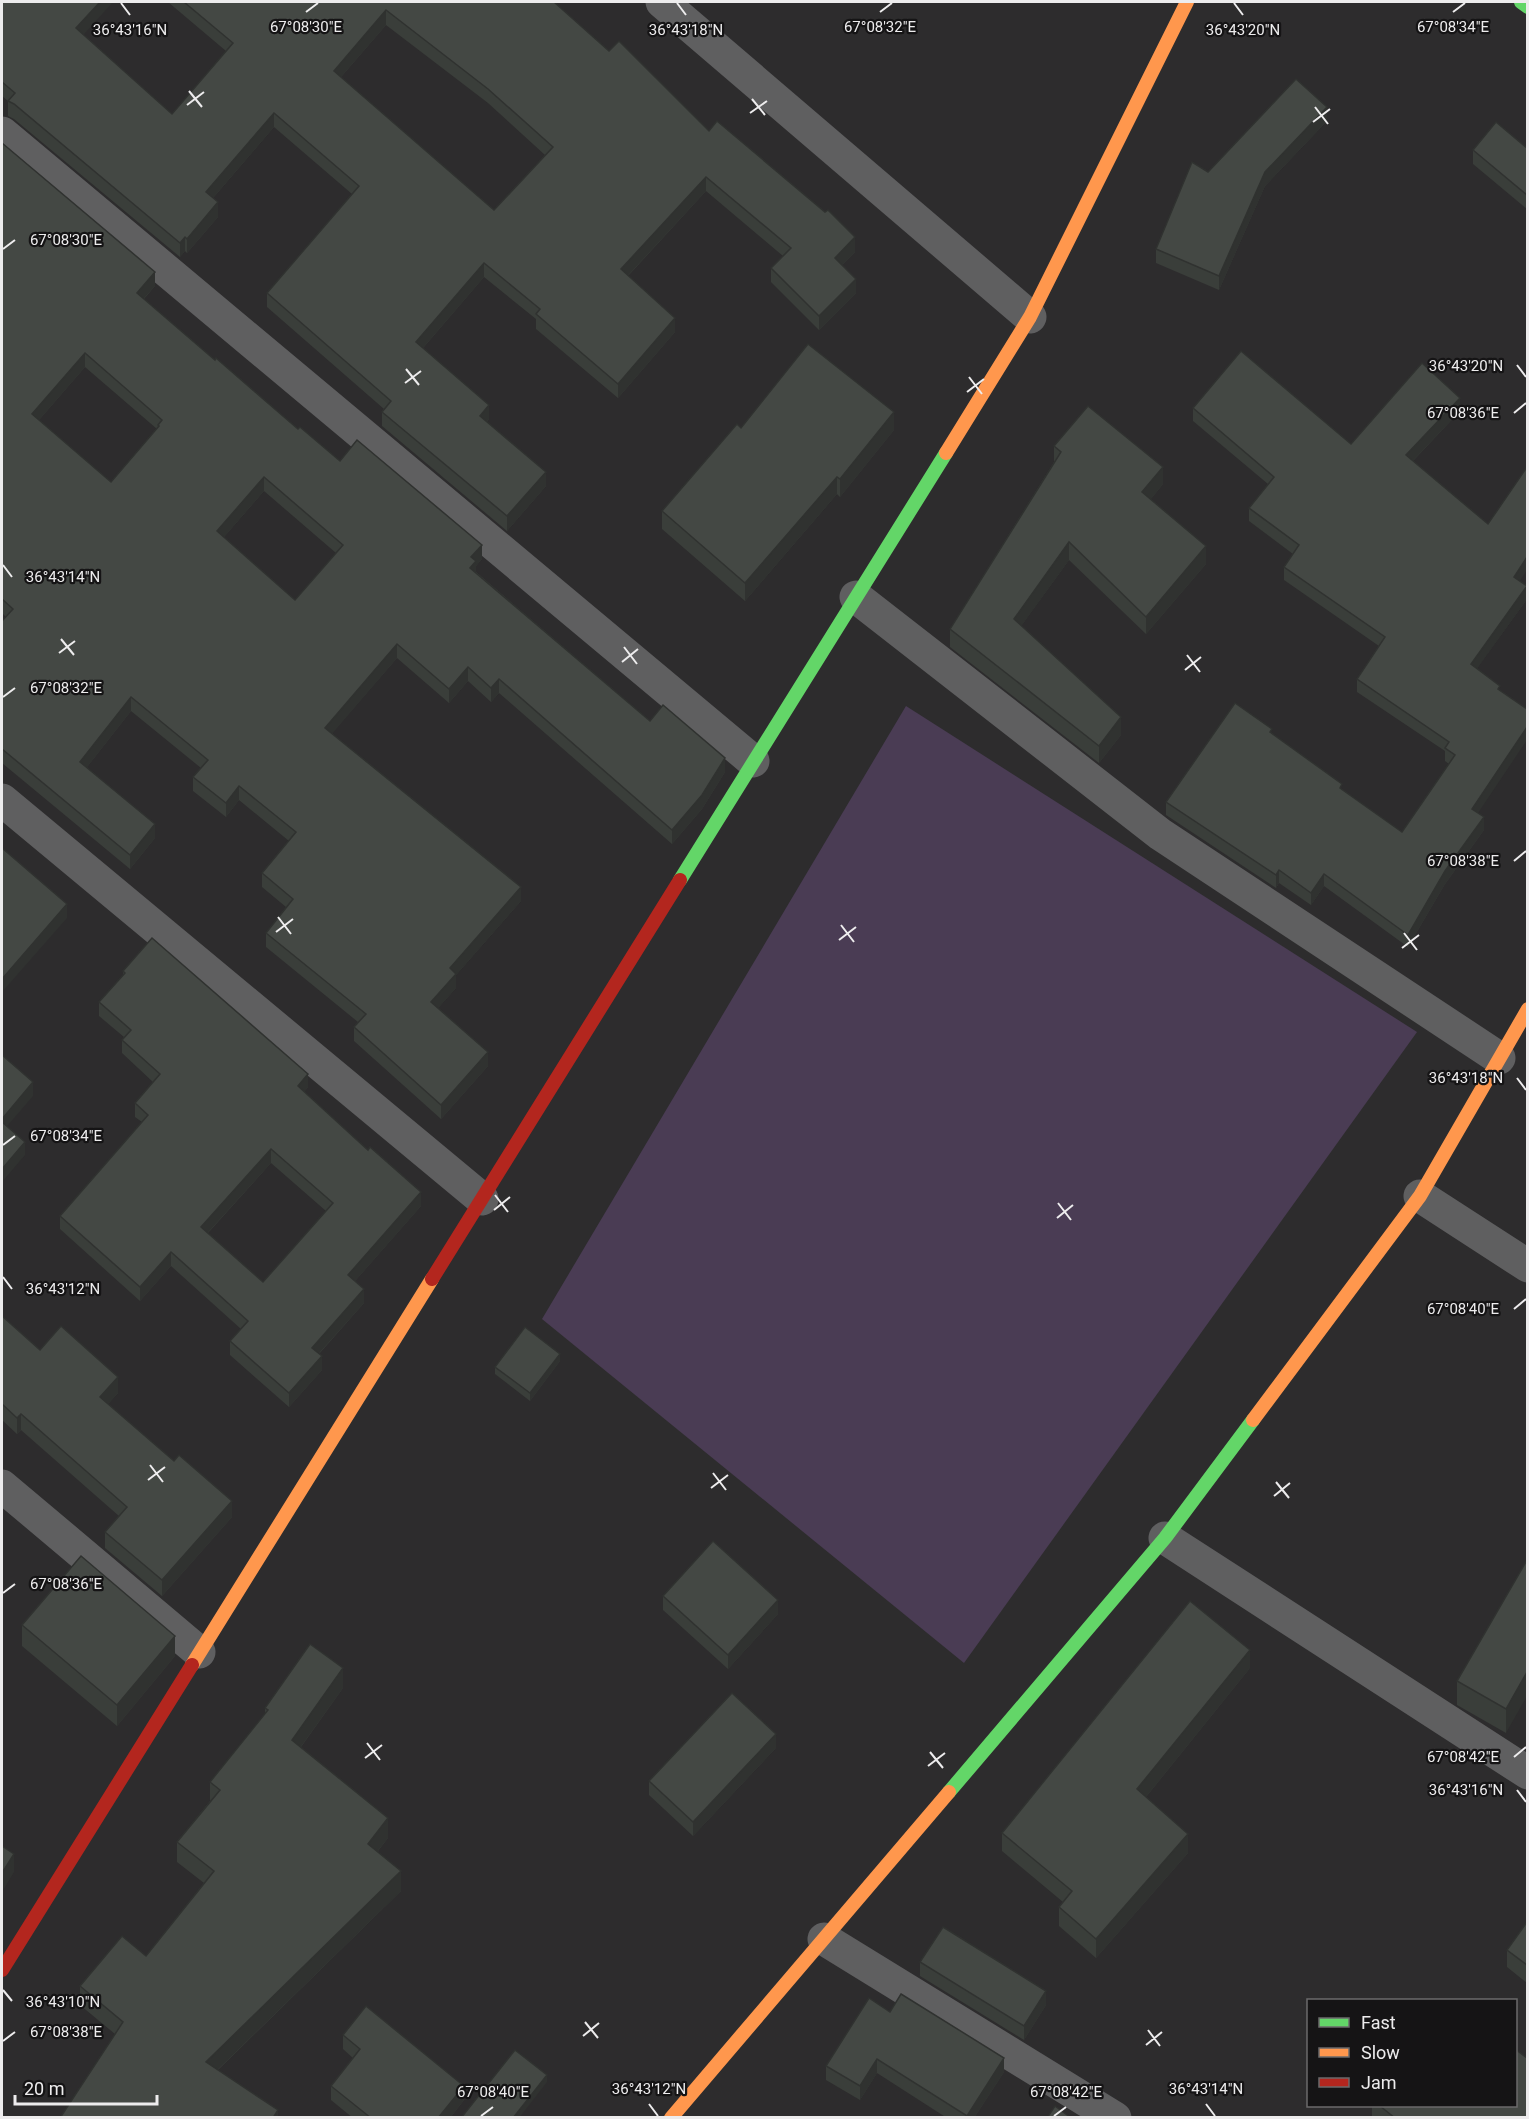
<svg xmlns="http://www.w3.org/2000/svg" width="1529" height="2119" font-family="Roboto,sans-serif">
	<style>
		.park { fill: #4a3c54 }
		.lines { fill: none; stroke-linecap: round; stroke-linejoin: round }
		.street { stroke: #5f5f60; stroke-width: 33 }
		.fast { stroke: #63d668; stroke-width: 14 }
		.slow { stroke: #ff974d; stroke-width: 14 }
		.jam { stroke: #b3261e; stroke-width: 14 }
		.wall { fill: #3a3e3a; fill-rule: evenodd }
		.shaded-wall { fill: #303230 }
		.building { fill: #444844; stroke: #303230; stroke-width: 1.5; fill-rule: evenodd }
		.ticks { fill: none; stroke: #edeced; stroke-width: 2 }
		.ticks-label { font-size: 15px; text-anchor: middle; fill: #edeced; stroke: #151415; stroke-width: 4.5; stroke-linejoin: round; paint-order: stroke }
	</style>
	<rect width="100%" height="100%" fill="#2d2c2d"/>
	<path class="park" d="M906,706l511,326 -453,631 -422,-344z"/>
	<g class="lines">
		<g class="street">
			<path d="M662,2l368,315"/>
			<path d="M2,133l751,628"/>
			<path d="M856,597l304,237 339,224"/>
			<path d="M2,800l480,399"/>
			<path d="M1420,1196l108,70"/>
			<path d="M2,1486l197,166"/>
			<path d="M1165,1538l363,235"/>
			<path d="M824,1939l291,179"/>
		</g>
		<g class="fast">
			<path d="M1521,2l7,5"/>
			<path d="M680,880l266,-427"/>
			<path d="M949,1792l216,-254 88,-118"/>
		</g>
		<g class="slow">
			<path d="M946,453l84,-136 157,-315"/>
			<path d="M1253,1420l167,-224 108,-187"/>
			<path d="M192,1665l240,-386"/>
			<path d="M671,2118l278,-326"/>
		</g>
		<g class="jam">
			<path d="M432,1279l248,-399"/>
			<path d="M2,1970l190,-305"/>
		</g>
	</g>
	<g class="wall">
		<path d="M2,2l82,33 88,79 54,-63 -58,-49h386l55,49 100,80 146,121 -13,13 14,28 -37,37 -48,-48v-14l12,-12 -77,-65 -78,85 47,56 -57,66 -82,-69v-10l-52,-42 -61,71 66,71 -2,3 59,64 -39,45 -125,-105v-14l2,-3 -117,-102v-14l85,-99 -78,-67 -61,71 5,19 -31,36 -2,-2 -5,6 -166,-138 -6,-3v-15l-6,-5zM386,25l102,78 57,52 -51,55 -153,-133z"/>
		<path d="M1327,121l-62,65 -46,104 -63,-27v-14l52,-77z"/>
		<path d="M2,143l153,143 -11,13 71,61 83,69 42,32 142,98 -6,7v6l174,149 75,51 -23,37 -30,35 -173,-151 -8,9 -23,-21 -19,22 -52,-45 -65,75 189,168 -65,74v13l-18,20 50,58 -47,53 -87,-78v-14l4,-5 -92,-75v-14l20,-26 -24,-20v-14l27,-32 -50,-41 -13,17 -33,-26v-14l8,-9 -70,-57 -44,56 68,71 -25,31 -128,-106v-142l4,-4 -4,-4zM85,367l72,62 -46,53 -72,-62zM264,491l72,62 -41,47 -71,-63z"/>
		<path d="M1527,148v61l-54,-45v-14z"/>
		<path d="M1193,408l158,36 109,-33 -47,50 107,120 7,18 -50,69 1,145 6,17 -39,54 -37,63 -84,-61 -13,19 -32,-22 -3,5 -110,-73v-13l106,-69 70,57 60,42 47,-68 -4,-3v-10l-88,-59v-13l22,-33 -95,-66v-13l9,-13 -44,-33v-13l19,-24 -75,-63z"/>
		<path d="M741,428l153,2 -54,67 -3,-3 -92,107 -83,-72v-18z"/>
		<path d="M1054,446l109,38 -13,16 56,64 -60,70 -77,-74 -48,66 100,109 -22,28 -149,-116v-18l104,-167z"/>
		<path d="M123,971l185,116 -4,5 117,114 -66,75 9,22 -45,51 3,16 -33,37 -59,-52v-14l11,-12 -70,-63 -31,35 -80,-72v-13l82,-94 -7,-5v-14l18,-21 -31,-29v-13l2,-3 -25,-21v-14l24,-26zM271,1163l55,48 -63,71 -55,-49z"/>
		<path d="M2,1316l38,34 78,43 -10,11 124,113 -70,79 -57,-48v-16l14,-16 -98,-86 -4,4 -15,-14z"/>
		<path d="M560,1361l-30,40 -35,-27v-7z"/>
		<path d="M1527,1560l-21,173 -49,-28v-24z"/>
		<path d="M663,1596l115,18 -50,55 -65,-59z"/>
		<path d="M22,1625l153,31 -58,70 -95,-80z"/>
		<path d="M1250,1668l-104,129 42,56 -92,105 -37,-32v-19l4,-5 -61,-51v-18z"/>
		<path d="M343,1688l-42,59 87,91 -10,13 23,40 -183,179 60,48 -163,-84 -35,-29v-19l66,-30 58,-73 -27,-21v-20l33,-41v-19l55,-68v-6z"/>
		<path d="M776,1748l-83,88 -44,-41v-14z"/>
		<path d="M1527,1922v61l-20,-16v-17z"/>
		<path d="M920,1962l126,43 -22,35 -104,-64z"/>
		<path d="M890,2012l114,60 -30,46h-27l-70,-45 -17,27 -34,-20v-14z"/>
		<path d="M343,2035l121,65 -14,18h-97l-22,-18v-14l22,-28 -10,-9z"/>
		<path d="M1372,2106h143l12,12h-154l-1,-1z"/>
	</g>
	<g class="shaded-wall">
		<path d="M100,2h13l-37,41v-15z"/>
		<path d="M386,10v15l-52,60v-14z"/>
		<path d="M1327,107v14l-62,65 -46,104v-14l46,-104z"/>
		<path d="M274,113v14l-68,79v-14z"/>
		<path d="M706,177v14l-85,92v-14z"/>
		<path d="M218,202v15l-31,36v-14z"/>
		<path d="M185,237v14l-5,6v-14z"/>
		<path d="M855,237v15l-20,20v-14z"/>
		<path d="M484,263v14l-68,79v-14z"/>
		<path d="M155,272v14l-18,20v-13z"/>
		<path d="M856,279v14l-37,37v-14z"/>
		<path d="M675,318v14l-57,66v-14z"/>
		<path d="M85,353v14l-53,61v-14z"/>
		<path d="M1460,398v13l-54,57v-13z"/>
		<path d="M489,405v14l-9,11v-14z"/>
		<path d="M894,412v18l-54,67v-18z"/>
		<path d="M1163,467v17l-21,26v-18z"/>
		<path d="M546,472v14l-39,45v-15z"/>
		<path d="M264,477v14l-47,54v-14z"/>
		<path d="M837,477v17l-92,107v-18z"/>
		<path d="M1069,542v18l-55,76v-17z"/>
		<path d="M482,545v14l-6,7v9l-6,6 1,-24z"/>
		<path d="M1206,546v18l-60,70v-17z"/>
		<path d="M1527,557v13l-13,20v-13z"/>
		<path d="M1527,586v13l-56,78v-13z"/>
		<path d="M397,644v14l-72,84v-14z"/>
		<path d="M468,667v14l-19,22v-14z"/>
		<path d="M499,679v14l-8,9v-14z"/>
		<path d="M131,697v14l-51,65v-14z"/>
		<path d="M1121,717v18l-22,28v-17z"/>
		<path d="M1527,727v13l-55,82v-13z"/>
		<path d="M725,758v14l-23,37 -30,35v-14z"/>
		<path d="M239,786v14l-13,17v-14z"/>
		<path d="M1484,817v13l-39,54 -37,63v-12l37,-64z"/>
		<path d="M155,824v14l-25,31v-14z"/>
		<path d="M1279,870v13l-3,5v-13z"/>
		<path d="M1324,874v12l-13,19v-12z"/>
		<path d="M521,887v14l-65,74v13l-25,28v-14l19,-34z"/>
		<path d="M67,904v14l-65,74v-13z"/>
		<path d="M488,1052v14l-47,53v-14z"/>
		<path d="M308,1074v13l-10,13v-14z"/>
		<path d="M33,1082v14l-31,36v-13z"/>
		<path d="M25,1142v13l-23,27v-13z"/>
		<path d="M271,1149v14l-70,77v-13z"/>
		<path d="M421,1192v14l-73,83v-14z"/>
		<path d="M171,1252v14l-31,35v-14z"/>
		<path d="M364,1289v14l-52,58v-13z"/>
		<path d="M560,1354v7l-30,40v-8z"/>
		<path d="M322,1356v14l-33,37v-14z"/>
		<path d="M118,1377v16l-18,20v-16z"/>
		<path d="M21,1414v16l-4,4v-16z"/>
		<path d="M232,1501v16l-70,79v-16z"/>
		<path d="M778,1600v14l-50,55v-14z"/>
		<path d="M175,1636v20l-58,70v-21z"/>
		<path d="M1250,1650v18l-113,140v-19z"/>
		<path d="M343,1668v20l-51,71v-19z"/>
		<path d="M1527,1672v24l-21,37v-24z"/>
		<path d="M776,1734v14l-83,88v-14z"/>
		<path d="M388,1818v20l-20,25v-19z"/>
		<path d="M1188,1834v19l-92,105v-19z"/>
		<path d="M14,1854v18l-12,20v-19z"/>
		<path d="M401,1871v20l-195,190v-19z"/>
		<path d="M1046,1991v14l-22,35v-14z"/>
		<path d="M1004,2058v14l-30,46h-7v-2z"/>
		<path d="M877,2059v14l-17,27v-14z"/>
		<path d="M547,2075v7l-28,36h-6z"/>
		<path d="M464,2086v14l-14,18h-12z"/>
		<path d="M278,2110v8h-5z"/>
	</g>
	<g class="building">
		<path d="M2,2h98l-24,26 96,86 61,-71 -49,-41h370l55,49 10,-10 90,90 8,-10 108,91 3,-2 27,27 -20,21 21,21 -37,37 -48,-48 20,-20 -85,-71 -85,92 54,49 -57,66 -82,-70 4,-5 -56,-46 -68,79 73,63 -9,11 66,56 -39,44 -125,-104 9,-11 -124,-108 92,-107 -85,-73 -68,79 12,10 -31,37 -2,-2 -5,6 -166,-139 -6,-3 7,-8 -13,-11zM386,10l102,79 65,58 -59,63 -160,-139z"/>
		<path d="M1296,79l31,28 -62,65 -46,104 -63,-27 36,-87 16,10z"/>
		<path d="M1496,122l31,26v47l-54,-45z"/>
		<path d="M2,143l153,129 -18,21 78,67 1,-2 82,71 2,-2 40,34 17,-21 125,105 -11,12 5,4 -6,7 180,153 13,-16 62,53 -23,37 -30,35 -173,-151 -8,9 -23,-21 -19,22 -52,-45 -72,84 196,159 -71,81 6,6 -25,28 57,50 -47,53 -87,-78 12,-13 -100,-81 27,-34 -31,-26 34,-41 -57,-46 -13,17 -33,-26 15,-17 -77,-63 -51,65 75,62 -25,31 -128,-106v-128l11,-12 -11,-10zM85,353l77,67 -4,5 1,1 -48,56 -79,-68zM264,477l79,68 -48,55 -78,-69z"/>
		<path d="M808,344l86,68 -54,67 -3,-2 -92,106 -83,-72 75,-87 4,4z"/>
		<path d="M1241,351l110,93 71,-81 38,35 -54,57 82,69 39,-57v90l-13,20 13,9 -56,78 29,22 -2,3 29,20v18l-55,82 12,8 -39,54 -37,64 -84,-61 -13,19 -32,-23 -3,5 -110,-73 69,-99 37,26 -2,3 72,52 -2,4 62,44 53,-77 -10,-7 4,-6 -92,-63 28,-42 -101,-70 15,-22 -50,-37 25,-31 -81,-69z"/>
		<path d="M1088,406l75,61 -21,25 64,54 -60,71 -77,-75 -55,77 107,98 -22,29 -149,-117 111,-177 -7,-6z"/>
		<path d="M2,848l65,56 -65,75z"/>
		<path d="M152,938l156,136 -10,12 70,64 2,-3 51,45 -73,83 16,14 -52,59 10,8 -33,37 -59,-52 18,-20 -77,-69 -31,35 -80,-71 88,-101 -13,-12 25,-29 -38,-34 9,-10 -32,-28 26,-29 -2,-2zM271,1149l62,54 -70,79 -62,-55z"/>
		<path d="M2,1055l31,27 -31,37z"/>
		<path d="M2,1122l23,20 -23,27z"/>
		<path d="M2,1316l38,34 21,-24 57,51 -18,20 74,64 5,-6 53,46 -70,79 -57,-48 22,-25 -106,-93 -4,4 -15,-14z"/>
		<path d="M525,1327l35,27 -30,39 -35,-26z"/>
		<path d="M713,1541l65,59 -50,55 -65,-59z"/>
		<path d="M81,1556l94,80 -58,69 -95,-80z"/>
		<path d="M1527,1560v112l-21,37 -49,-28z"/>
		<path d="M1190,1601l60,49 -113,139 51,45 -92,105 -37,-32 13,-16 -70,-58z"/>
		<path d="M310,1644l33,24 -51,72 96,78 -20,26 33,27 -195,191 72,48 -5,8h-213l63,-96 -43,-36 42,-50 24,20 68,-85 -37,-29 43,-52 -10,-8 58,-72 -3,-2z"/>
		<path d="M732,1693l44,41 -83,88 -44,-41z"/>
		<path d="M2,1846l12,8 -12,19z"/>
		<path d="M1527,1922v43l-20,-15z"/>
		<path d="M943,1927l103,64 -22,35 -104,-64z"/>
		<path d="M901,1994l103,64 -37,58 -90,-57 -17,27 -34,-20 43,-68 21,14z"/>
		<path d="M366,2006l98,80 -26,32h-67l-40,-32 29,-37 -17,-14z"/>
		<path d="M1515,2049l12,9v60h-132l-15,-12h135z"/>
		<path d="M515,2050l32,25 -34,43h-52z"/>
		<path d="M1055,2106l16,12h-24z"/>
	</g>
	<path class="ticks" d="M121,3l9,12M677,3l9,12M1234,3l9,12M306,12l12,-9M880,12l12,-9M1453,12l12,-9M189,91l13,16M752,99l13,16M187,105l17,-13M1315,107l13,17M750,113l17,-12M1313,122l17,-13M3,249l12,-9M1517,365l9,12M406,369l13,16M969,377l13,17M405,383l16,-12M967,392l17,-13M1514,413l12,-10M3,565l9,12M61,639l13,16M624,647l13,17M59,653l16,-12M1187,655l13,17M622,662l16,-13M1185,670l16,-13M3,697l12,-9M1514,861l12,-10M278,917l13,17M841,925l13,17M276,932l17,-13M1404,933l13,17M839,940l17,-13M1402,948l17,-13M1517,1078l9,12M3,1145l12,-9M495,1195l13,17M1058,1203l13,17M494,1210l16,-13M1057,1218l16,-13M3,1277l9,12M1514,1309l12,-10M150,1465l13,17M713,1473l13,17M148,1480l17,-13M1276,1482l13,16M711,1488l17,-13M1274,1496l16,-13M3,1593l12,-9M367,1743l13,17M930,1752l13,16M1514,1757l12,-10M365,1758l17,-13M928,1766l17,-13M1517,1790l9,12M3,1990l9,11M585,2022l13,16M1148,2030l12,16M583,2036l16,-13M3,2041l12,-9M1146,2045l16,-13M649,2104l9,12M1206,2104l9,12M481,2116l12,-9M1054,2116l12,-9"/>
	<g class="ticks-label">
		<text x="306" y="32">67°08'30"E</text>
		<text x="880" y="32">67°08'32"E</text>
		<text x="1453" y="32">67°08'34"E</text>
		<text x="130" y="35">36°43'16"N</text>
		<text x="686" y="35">36°43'18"N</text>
		<text x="1243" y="35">36°43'20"N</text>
		<text x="66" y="245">67°08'30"E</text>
		<text x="1466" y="371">36°43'20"N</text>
		<text x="1463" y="418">67°08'36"E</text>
		<text x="63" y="582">36°43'14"N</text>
		<text x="66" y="693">67°08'32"E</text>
		<text x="1463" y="866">67°08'38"E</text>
		<text x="1466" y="1083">36°43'18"N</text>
		<text x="66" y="1141">67°08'34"E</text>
		<text x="63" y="1294">36°43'12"N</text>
		<text x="1463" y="1314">67°08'40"E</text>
		<text x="66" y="1589">67°08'36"E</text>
		<text x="1463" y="1762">67°08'42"E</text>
		<text x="1466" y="1795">36°43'16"N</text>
		<text x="63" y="2007">36°43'10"N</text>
		<text x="66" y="2037">67°08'38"E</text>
		<text x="649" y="2094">36°43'12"N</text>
		<text x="1206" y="2094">36°43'14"N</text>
		<text x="493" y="2097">67°08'40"E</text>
		<text x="1066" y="2097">67°08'42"E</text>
	</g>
	<rect width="1529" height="2119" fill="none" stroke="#edeced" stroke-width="6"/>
	<rect x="1307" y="1999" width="210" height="108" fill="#151415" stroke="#6b6a6b" stroke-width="1.5"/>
	<rect x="1319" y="2018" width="30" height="9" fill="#63d668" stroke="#6b6a6b" stroke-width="1.5"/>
	<text x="1361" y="2029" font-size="18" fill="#edeced">Fast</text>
	<rect x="1319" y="2048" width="30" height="9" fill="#ff974d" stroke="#6b6a6b" stroke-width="1.5"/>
	<text x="1361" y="2059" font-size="18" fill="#edeced">Slow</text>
	<rect x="1319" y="2078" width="30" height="9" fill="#b3261e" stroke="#6b6a6b" stroke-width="1.5"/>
	<text x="1361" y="2089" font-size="18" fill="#edeced">Jam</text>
	<path d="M15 2095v9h142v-9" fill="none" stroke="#edeced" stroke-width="3"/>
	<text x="24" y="2095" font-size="18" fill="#edeced" stroke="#151415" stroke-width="4.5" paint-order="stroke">20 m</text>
</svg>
